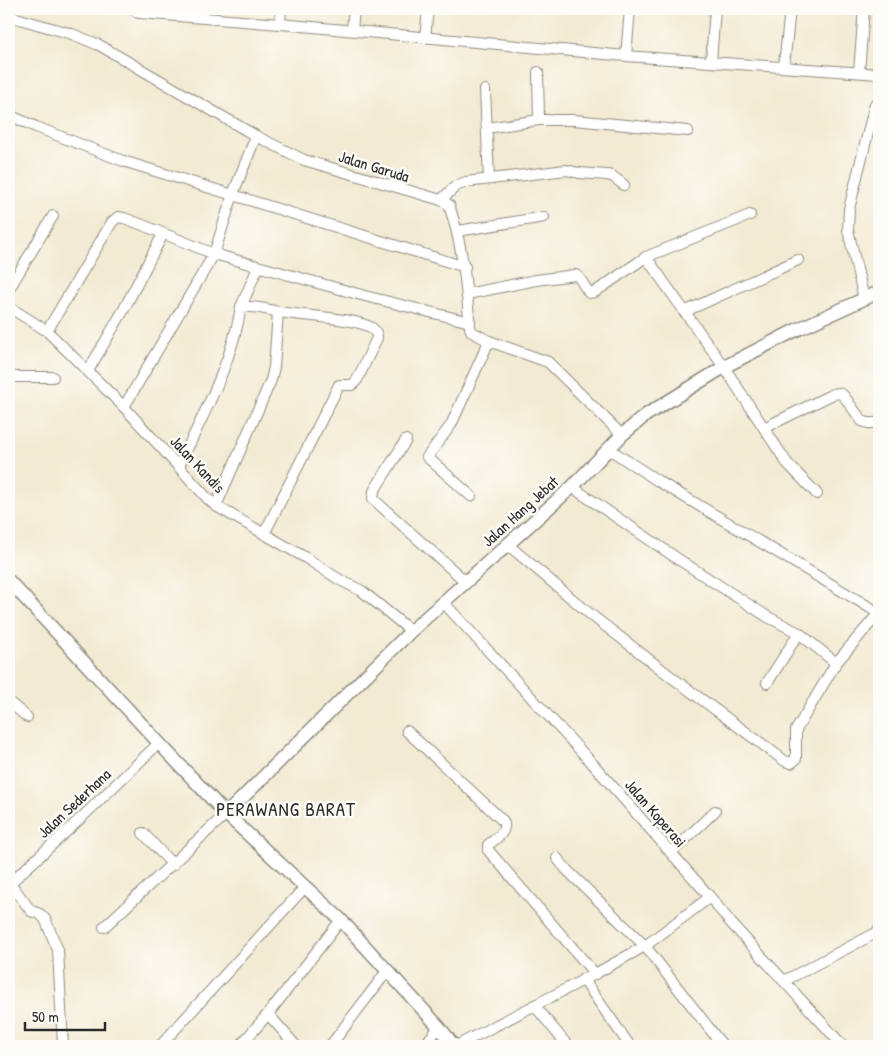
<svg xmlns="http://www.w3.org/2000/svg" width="888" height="1055" font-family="'Patrick Hand',sans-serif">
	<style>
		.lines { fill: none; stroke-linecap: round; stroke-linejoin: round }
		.minor-casing { stroke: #8e8a7e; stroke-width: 12 }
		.tertiary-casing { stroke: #8e8a7e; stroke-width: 15 }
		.minor { stroke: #fff; stroke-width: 10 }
		.tertiary { stroke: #fff; stroke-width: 12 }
		.labels { text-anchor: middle; stroke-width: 5; stroke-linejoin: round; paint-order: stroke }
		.street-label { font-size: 16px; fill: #2b2b2b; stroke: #fdfcf7 }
		.quarter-label { font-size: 19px; letter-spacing: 1px; fill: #2b2b2b; stroke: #fdfcf7 }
	</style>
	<rect width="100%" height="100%" fill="#fdfcf7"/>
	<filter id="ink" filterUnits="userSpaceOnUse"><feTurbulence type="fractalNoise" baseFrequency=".02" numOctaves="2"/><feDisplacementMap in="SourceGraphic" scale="10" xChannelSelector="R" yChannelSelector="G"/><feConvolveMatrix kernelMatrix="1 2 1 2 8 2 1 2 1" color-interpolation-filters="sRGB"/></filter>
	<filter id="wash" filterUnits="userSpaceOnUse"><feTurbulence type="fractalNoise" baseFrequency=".0096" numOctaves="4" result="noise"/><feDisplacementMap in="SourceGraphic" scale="20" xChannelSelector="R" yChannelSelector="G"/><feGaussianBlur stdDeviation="1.12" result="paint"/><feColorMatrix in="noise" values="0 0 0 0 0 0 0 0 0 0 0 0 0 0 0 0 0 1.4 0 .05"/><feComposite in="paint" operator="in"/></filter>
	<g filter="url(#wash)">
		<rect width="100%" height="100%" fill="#f2ead2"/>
	</g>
	<g filter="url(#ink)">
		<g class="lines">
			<defs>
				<g id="minor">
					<path d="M132,9l7,4 141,11 346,32 253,18"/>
					<path d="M9,16l63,18 27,11 157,91 48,24 137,40 8,5c14,41 17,80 21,123l2,4 17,9 59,21 74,73"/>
					<path d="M280,24l1,-15"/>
					<path d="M352,30l2,-21"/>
					<path d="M425,38l3,-29"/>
					<path d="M626,56l4,-47"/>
					<path d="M711,61l4,-52"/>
					<path d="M784,66l6,-57"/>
					<path d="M538,72l1,48"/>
					<path d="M859,72l5,-63"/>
					<path d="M485,90l4,89"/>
					<path d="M9,115l27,12 87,34 342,106"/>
					<path d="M487,128l52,-8h35l114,11"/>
					<path d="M441,200l15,-14 10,-4 100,-12 13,3 28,2 5,1 12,9"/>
					<path d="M750,215l-104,42 78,110 63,96 30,31"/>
					<path d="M458,231l86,-14"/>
					<path d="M9,289l44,-73"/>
					<path d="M467,294l69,-14 39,-5 3,1 11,17 6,-1 51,-35"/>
					<path d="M864,299l-16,-69 1,-21 26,-105"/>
					<path d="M9,307l38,24 77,76 84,92 8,7 90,52 34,22 22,11 49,40"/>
					<path d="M241,307l17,-40"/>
					<path d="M684,312l114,-52"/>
					<path d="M47,331l65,-109 6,-5 6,1 16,6 74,30 151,42 105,26"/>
					<path d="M88,371l35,-60 40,-77"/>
					<path d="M9,377h44"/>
					<path d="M124,407l90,-153 19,-60 23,-58"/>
					<path d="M764,428l69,-34 6,-1 4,2 19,26 6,2h11"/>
					<path d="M406,440l-32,51 -1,8 93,83"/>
					<path d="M609,449l49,32 221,132"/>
					<path d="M179,466c24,-51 53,-103 62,-159 13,-2 26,3 39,5 21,4 76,6 92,16 4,3 5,6 5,10l-20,42 -5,5h-13l-75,149"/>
					<path d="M471,496l-44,-39 24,-32 38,-84"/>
					<path d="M216,506l55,-126 3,-13 4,-55"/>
					<path d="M507,544l83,70 84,65 111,82 6,2 5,-4v-29l40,-67 -37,-30 -31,-16 -90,-58 -106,-72"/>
					<path d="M443,602l149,161 118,134 21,26 112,123"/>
					<path d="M836,663l43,-50"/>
					<path d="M767,683l32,-50"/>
					<path d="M9,702l18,15"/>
					<path d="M407,731l96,90c5,11 -7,17 -15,24v5l107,124 -139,72"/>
					<path d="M143,833l30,32"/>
					<path d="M671,853l44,-42"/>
					<path d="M557,858l10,12 78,76 -50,28"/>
					<path d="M10,883l21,28 9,3 5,5 13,31 5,96"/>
					<path d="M9,884l71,-65 79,-76"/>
					<path d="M710,897l-65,49 78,100"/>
					<path d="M104,927l122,-113"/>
					<path d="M583,979l47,67"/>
					<path d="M784,981l92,-48 3,-4"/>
					<path d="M534,1005l34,41"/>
					<path d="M160,1046l145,-159"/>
					<path d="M240,1046l28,-32"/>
					<path d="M296,1046l-28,-32 73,-94"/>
					<path d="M330,1046l58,-76"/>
					<path d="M424,1046l15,-19"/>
				</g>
				<g id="tertiary">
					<path d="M9,581l150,162 67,71 115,106 98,107 15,19"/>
					<path d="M226,814l185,-183 161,-144 50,-52 24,-20 78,-48 70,-36 85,-39"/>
				</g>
			</defs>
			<use href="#minor" class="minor-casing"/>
			<use href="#tertiary" class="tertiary-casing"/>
			<use href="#minor" class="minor"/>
			<use href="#tertiary" class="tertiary"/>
		</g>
	</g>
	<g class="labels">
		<g class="street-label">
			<text transform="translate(374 166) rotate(17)" y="6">Jalan Garuda</text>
			<text transform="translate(198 464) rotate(47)" y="6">Jalan Kandis</text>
			<text transform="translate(520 511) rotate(-42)" y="6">Jalan Hang Jebat</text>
			<text transform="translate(74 803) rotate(-43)" y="6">Jalan Sederhana</text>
			<text transform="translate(656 813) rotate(49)" y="6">Jalan Koperasi</text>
		</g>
		<g class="quarter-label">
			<text x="286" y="816">PERAWANG BARAT</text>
		</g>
	</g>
	<rect width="888" height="1055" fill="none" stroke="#fdfcf7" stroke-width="30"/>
	<path d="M25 1022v8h80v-8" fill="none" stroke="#2b2b2b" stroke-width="2.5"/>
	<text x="32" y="1022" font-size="15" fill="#2b2b2b" stroke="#fdfcf7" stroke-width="4" paint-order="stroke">50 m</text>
</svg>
